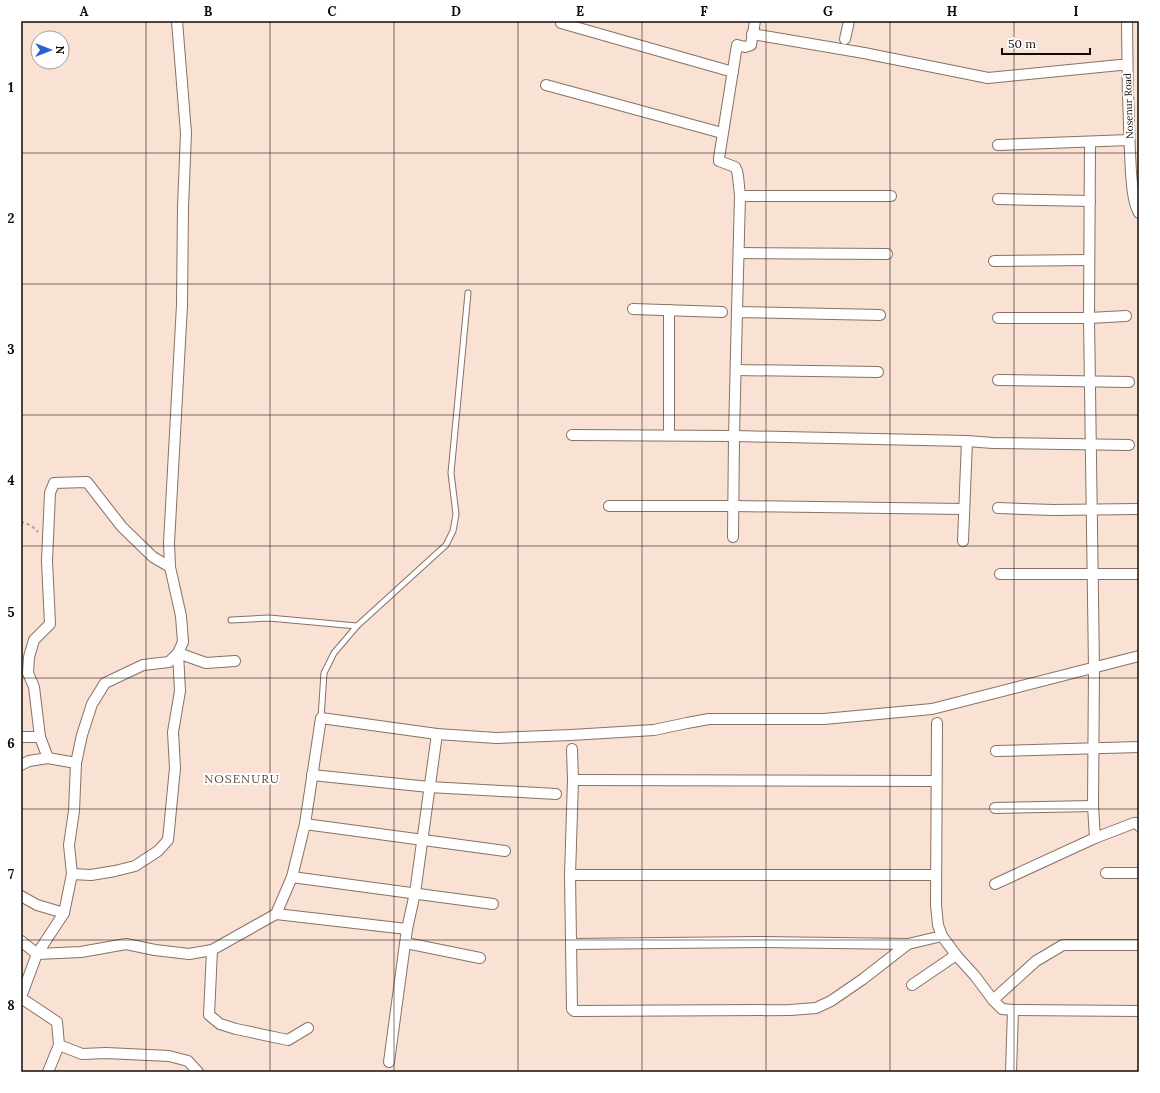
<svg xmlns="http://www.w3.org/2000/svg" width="1160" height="1093" font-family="Lora,serif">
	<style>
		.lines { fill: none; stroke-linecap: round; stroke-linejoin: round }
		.lane-casing { stroke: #877265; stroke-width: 7 }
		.street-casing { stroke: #877265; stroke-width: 12 }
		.path { stroke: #b09d92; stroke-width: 2; stroke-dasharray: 3 3; stroke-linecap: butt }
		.lane { stroke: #fff; stroke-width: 5 }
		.street { stroke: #fff; stroke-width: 10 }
		.grid { fill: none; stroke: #120a06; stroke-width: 1; stroke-opacity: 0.55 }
		.labels { text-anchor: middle; stroke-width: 4; stroke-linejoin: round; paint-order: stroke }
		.street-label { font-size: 10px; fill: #120a06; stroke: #fff }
		.quarter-label { font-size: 12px; letter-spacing: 1px; fill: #5b483c; stroke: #fff }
		.neatline { fill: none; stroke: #120a06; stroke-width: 1.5 }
		.grid-label { font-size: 13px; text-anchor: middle; font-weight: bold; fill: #120a06 }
	</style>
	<rect width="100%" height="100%" fill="#f9e1d3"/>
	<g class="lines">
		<defs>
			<g id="lane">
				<path d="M231,620l38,-2 88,8"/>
				<path d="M321,718l3,-45 10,-20 23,-27 89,-81 7,-14 3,-17 -5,-41 17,-180"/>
			</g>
			<g id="street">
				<path d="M1127,21c0,44 1,88 3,132 1,16 1,47 9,60"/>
				<path d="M561,23l172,49"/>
				<path d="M752,34l112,19 124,25 132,-13h7"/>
				<path d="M845,39l4,-18"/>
				<path d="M546,85l176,48"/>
				<path d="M1090,142l-1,176 5,350 -1,138 2,32"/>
				<path d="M998,145l131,-5"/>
				<path d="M740,196h151"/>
				<path d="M998,199l92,2"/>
				<path d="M739,253l148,1"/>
				<path d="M994,261l95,-1"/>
				<path d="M633,309l89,3"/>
				<path d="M669,310v125"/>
				<path d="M737,312l3,-116 -2,-20 -1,-5 -2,-4 -16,-6v-3l18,-113 8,2 6,-2 4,-24"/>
				<path d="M998,318h91l37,-2"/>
				<path d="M736,370l142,2"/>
				<path d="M998,380l131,2"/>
				<path d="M572,435l162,1 233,5 26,2 136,2"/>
				<path d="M609,506h125l230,3"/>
				<path d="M998,508l55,2 85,-1"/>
				<path d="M733,537l1,-101 3,-124 143,3"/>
				<path d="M963,541l4,-100"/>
				<path d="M1000,574h138"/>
				<path d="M937,723l-1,182 2,20 4,11 14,19 19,21 18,24 9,9 11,1 -2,62"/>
				<path d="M21,737h19"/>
				<path d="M572,749l1,31 -3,95 2,134 2,2 216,-1 26,-2 15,-7 32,-22 45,-35"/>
				<path d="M996,751l143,-4"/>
				<path d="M76,763l-28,-5 -8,-21 -6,-50 -6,-14 1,-16 5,-17 16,-16 -3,-63 3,-68 4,-10 33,-1 35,45 31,30 17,10"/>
				<path d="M21,765l8,-4 19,-3"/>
				<path d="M312,775l117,12 127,7"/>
				<path d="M573,780l363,1"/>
				<path d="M995,808l98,-2"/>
				<path d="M305,824l200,27"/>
				<path d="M1106,873h33"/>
				<path d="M72,874l19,1 24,-4 20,-5 23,-15 10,-11 7,-72 -2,-36 7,-41 -2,-38 28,10 29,-2"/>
				<path d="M570,875h366"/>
				<path d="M292,877l201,27"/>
				<path d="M995,884l100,-46 39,-15h4l1,3"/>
				<path d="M21,896l16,9 27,8"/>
				<path d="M276,914l131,15"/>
				<path d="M21,941l16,13 44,-2 45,-8 29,6 34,4 23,-4 64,-36 16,-37 13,-53 16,-106 116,16 59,4 75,-3 83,-5 33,-7 22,-4h115l108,-10 207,-53"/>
				<path d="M406,943l74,15"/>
				<path d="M571,944l188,-2 149,2 34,-8"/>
				<path d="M212,950l-3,65 11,9 16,5 52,11 20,-12"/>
				<path d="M912,985l44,-30"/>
				<path d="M21,997l16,-43 27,-41 8,-39 -3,-29 5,-34 2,-48 6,-28 10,-31 13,-21 38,-18 26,-3 9,-9 5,-11 -2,-26 -11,-49 -1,-24 13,-238 1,-98 3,-74 -9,-112"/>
				<path d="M21,998l36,24 2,23 -11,27"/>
				<path d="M993,1000l43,-39 27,-16h76"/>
				<path d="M1013,1010l126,1"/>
				<path d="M59,1045l23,9 24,-1 63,3 19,5 10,11"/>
				<path d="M389,1062l18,-133 8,-36 22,-159"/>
			</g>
		</defs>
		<use href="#lane" class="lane-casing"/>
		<use href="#street" class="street-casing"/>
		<path class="path" d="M21,522c6,1 13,5 17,10"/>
		<use href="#lane" class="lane"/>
		<use href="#street" class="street"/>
	</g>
	<path class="grid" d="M146,21v1051M270,21v1051M394,21v1051M518,21v1051M642,21v1051M766,21v1051M890,21v1051M1014,21v1051M21,153h1118M21,284h1118M21,415h1118M21,546h1118M21,678h1118M21,809h1118M21,940h1118"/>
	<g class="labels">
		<g class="street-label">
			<text transform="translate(1128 106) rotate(-92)" y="4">Nosenur Road</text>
		</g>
		<g class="quarter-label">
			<text x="242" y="783">NOSENURU</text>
		</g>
	</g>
	<rect width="1160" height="1093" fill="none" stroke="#ffffff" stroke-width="44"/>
	<g transform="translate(50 50) rotate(90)"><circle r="19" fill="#ffffff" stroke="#a09d9b"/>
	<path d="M0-3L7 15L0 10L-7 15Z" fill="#2d61d0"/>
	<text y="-6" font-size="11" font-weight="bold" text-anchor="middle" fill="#120a06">N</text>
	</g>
	<path d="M1002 48v6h88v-6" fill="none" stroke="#120a06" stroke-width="2"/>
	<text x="1008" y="48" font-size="12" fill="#120a06" stroke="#ffffff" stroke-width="3" paint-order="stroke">50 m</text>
	<rect x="22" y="22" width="1116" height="1049" class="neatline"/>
	<g class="grid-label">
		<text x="84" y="16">A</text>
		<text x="208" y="16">B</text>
		<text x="332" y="16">C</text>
		<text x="456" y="16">D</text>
		<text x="580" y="16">E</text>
		<text x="704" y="16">F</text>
		<text x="828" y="16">G</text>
		<text x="952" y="16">H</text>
		<text x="1076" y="16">I</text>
		<text x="11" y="92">1</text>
		<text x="11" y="223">2</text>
		<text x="11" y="354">3</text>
		<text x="11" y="485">4</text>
		<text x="11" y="617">5</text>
		<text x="11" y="748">6</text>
		<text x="11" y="879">7</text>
		<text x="11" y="1010">8</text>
	</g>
</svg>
